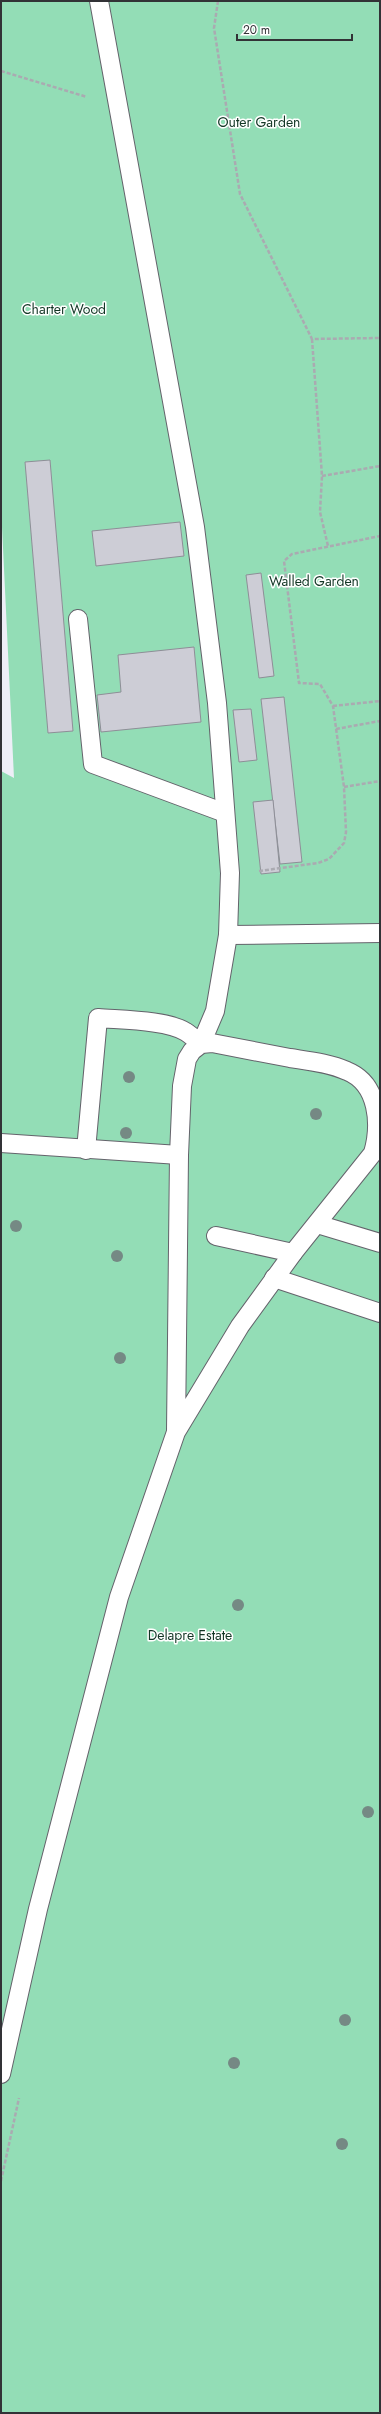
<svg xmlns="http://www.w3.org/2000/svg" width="381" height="2414" font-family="Jost,sans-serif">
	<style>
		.green { fill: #93ddb6 }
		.building { fill: #cdcdd6; stroke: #8e8e97 }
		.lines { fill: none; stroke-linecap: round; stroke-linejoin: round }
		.service-casing { stroke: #64636b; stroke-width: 20 }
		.path { stroke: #aaaab1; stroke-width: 2.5; stroke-dasharray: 4 2; stroke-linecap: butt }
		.service { stroke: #fff; stroke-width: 18 }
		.tree { fill: #758984 }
		.labels { text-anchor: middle; stroke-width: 3; stroke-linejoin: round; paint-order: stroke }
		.park-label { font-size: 14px; fill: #123625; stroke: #fff }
	</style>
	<rect width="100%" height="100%" fill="#eeeef7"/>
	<path class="green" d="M1,1h379v2412h-379v-1642l13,7 -13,-272z"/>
	<g class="building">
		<path d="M50,460l23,271 -25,2 -23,-271z"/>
		<path d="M180,522l4,34 -88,10 -4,-35z"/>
		<path d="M261,573l13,103 -15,2 -13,-103z"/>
		<path d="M194,647l7,75 -100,10 -4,-37 24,-3 -3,-37z"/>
		<path d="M284,697l18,165 -22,2 -19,-165z"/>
		<path d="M251,709l6,51 -18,2 -6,-52z"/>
		<path d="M273,800l7,72 -19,2 -8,-72z"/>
	</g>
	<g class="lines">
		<defs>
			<g id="service">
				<path d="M78,619l15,145 132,49"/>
				<path d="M228,935l152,-2"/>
				<path d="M1,1143l178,12"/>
				<path d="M86,1150l12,-132c22,2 70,2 88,14 5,3 10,8 15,12l14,-33 13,-76 2,-62 -13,-170 -22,-176 -96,-526"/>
				<path d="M317,1224l63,19"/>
				<path d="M216,1236l77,17"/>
				<path d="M274,1278l106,35"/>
				<path d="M1,2074l37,-165 81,-312 57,-165 64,-106 53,-73 80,-100c8,-28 6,-69 -26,-82 -18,-8 -38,-10 -57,-13 -26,-5 -52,-10 -78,-15l-11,1 -9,7 -5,8 -5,27 -3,69 -3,277"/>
			</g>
		</defs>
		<use href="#service" class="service-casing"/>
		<g class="path">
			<path d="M218,1l-4,27 26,166 72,145 68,-1"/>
			<path d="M1,71l86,26"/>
			<path d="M312,339l10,137 -2,36 8,34"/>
			<path d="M322,476l58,-10"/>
			<path d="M333,706l47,-5"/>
			<path d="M336,729l44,-8"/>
			<path d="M344,787l36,-6"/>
			<path d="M259,871l59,-8 11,-4 15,-16 2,-11 -2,-45 -11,-81 -13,-22 -21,-1 -15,-122 8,-7 88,-18"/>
			<path d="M1,2181l18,-83"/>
		</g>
		<use href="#service" class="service"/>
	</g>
	<g class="tree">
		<circle cx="129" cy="1077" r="6"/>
		<circle cx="316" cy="1114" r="6"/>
		<circle cx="126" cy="1133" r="6"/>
		<circle cx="16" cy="1226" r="6"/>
		<circle cx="117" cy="1256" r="6"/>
		<circle cx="120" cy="1358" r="6"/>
		<circle cx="238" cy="1605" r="6"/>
		<circle cx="368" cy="1812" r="6"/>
		<circle cx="345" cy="2020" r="6"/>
		<circle cx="234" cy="2063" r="6"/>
		<circle cx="342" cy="2144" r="6"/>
	</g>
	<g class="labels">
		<g class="park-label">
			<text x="259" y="127">Outer Garden</text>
			<text x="64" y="314">Charter Wood</text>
			<text x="314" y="586">Walled Garden</text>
			<text x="190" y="1640">Delapre Estate</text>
		</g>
	</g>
	<rect width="381" height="2414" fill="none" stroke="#323236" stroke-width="4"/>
	<path d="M237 34v6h115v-6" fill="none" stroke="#323236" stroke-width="2"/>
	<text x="243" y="34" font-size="12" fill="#323236" stroke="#ffffff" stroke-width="3" paint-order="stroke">20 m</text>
</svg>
